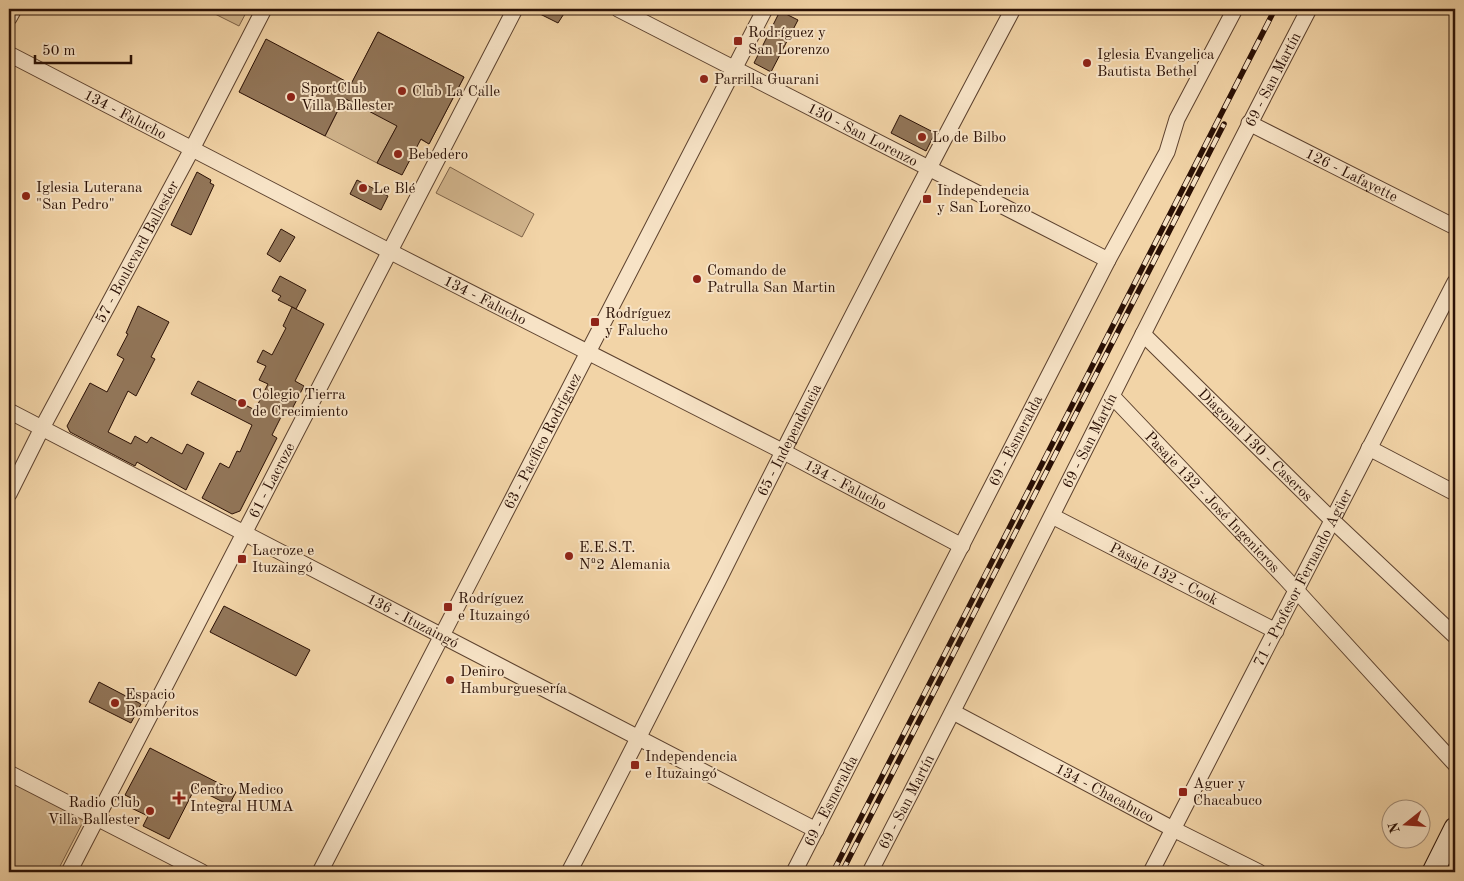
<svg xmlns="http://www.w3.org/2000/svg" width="1464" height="881" font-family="'Old Standard TT',serif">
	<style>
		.green { fill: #d0b38b; stroke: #7d6248 }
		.building { fill: #927659; stroke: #2a1005 }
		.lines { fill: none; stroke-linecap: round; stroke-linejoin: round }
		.street-casing { stroke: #5c412e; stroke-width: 17 }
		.secondary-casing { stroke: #2a1005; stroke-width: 23 }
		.street { stroke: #f7e3c6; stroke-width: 15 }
		.secondary { stroke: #f7e3c6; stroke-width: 21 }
		.rail-casing { stroke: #2a1005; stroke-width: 5.5 }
		.rail { stroke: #f7e3c6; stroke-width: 4; stroke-dasharray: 11; stroke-linecap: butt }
		.poi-dot { fill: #8f2418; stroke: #f7e3c6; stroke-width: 2 }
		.labels { text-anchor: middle; stroke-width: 4; stroke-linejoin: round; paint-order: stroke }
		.poi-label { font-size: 15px; fill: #2a1005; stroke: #f7e3c6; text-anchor: start }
		.street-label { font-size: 15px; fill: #2a1005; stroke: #f7e3c6 }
	</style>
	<rect width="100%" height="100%" fill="#f2d4a7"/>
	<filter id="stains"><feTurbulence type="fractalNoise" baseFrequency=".004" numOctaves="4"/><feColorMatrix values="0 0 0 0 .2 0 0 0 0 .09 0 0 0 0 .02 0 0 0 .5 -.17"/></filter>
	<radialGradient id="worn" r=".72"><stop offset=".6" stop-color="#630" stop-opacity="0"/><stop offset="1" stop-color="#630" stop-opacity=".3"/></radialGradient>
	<g class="green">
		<path d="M205,9h43l-9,17z"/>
		<path d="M378,32l86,45 -35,67 -32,-18 -20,37 -52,-27z"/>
		<path d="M450,167l84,47 -12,23 -86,-44z"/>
		<path d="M9,779l76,39 -28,54h-48z"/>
	</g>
	<g class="building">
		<path d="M530,9h37l-9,14z"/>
		<path d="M780,11l18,9 -27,52 -17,-9z"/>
		<path d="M378,32l86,45 -35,67 -8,-5 -19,36 -25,-12 20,-37 -53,-28 -19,38 -86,-44 27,-53 85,45z"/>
		<path d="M900,115l35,18 -9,18 -35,-18z"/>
		<path d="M197,172l14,8 -1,3 4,2 -23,50 -20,-10z"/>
		<path d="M357,180l31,16 -7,14 -31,-16z"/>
		<path d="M281,229l14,8 -15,25 -13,-8z"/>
		<path d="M280,276l26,14 -10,19 -18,-9 3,-4 -9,-5z"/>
		<path d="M138,306l31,16 -18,35 4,2 -19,37 -8,-5 -20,41 23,12 4,-8 12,7 4,-6 31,17 5,-10 17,9 -18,37 -49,-28 -2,4 -65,-34 -3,-6 23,-43 17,9 17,-33 -7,-4 11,-21 -2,-1z"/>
		<path d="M292,307l32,17 -29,57 9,5 -13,25 -6,-2 -13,26 5,3 -37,73 -8,3 -30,-16 18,-35 9,5 8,-17 3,1 12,-27 -61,-31 7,-13 57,29 13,-26 -9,-4 7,-14 -9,-4 6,-12 9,5 14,-27 -3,-2z"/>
		<path d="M224,606l86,44 -14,26 -86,-44z"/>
		<path d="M99,682l42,22 -10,19 -42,-21z"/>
		<path d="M150,748l86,44 -7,13 -34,-17 -26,51 -26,-13 5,-10 -21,-10 4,-8 -6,-3z"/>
	</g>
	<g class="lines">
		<defs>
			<g id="street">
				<path id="s1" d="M618,9l490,251"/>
				<path d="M9,18l5,-9"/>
				<path id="s2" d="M9,54l380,197 395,201 178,94"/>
				<path id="s3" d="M1249,123l206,104"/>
				<path id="s4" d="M1143,334l190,187 122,115"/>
				<path id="s5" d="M1112,396l174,183 169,185"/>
				<path id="s6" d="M9,411l807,419"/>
				<path d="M1369,448l86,45"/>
				<path id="s7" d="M9,494l33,-66 150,-279 72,-140"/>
				<path id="s8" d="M1052,516l224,115"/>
				<path id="s9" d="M953,712l220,117 86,43"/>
				<path d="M9,773l193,99"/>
				<path id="s10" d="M69,872l446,-863"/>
				<path id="s11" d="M320,872l445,-863"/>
				<path id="s12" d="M569,872c51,-96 99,-194 149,-291 96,-192 194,-383 295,-572"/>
				<path id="s13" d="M794,872l314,-612 59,-108 10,-33 58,-110"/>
				<path id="s14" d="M870,872c149,-286 290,-577 439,-863"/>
				<path id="s15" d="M1151,872l304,-590"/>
			</g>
			<path id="secondary" d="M1433,872l22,-44"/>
		</defs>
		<use href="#street" class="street-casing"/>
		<use href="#secondary" class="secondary-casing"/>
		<use href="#street" class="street"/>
		<use href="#secondary" class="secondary"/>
		<defs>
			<g id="rail">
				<path d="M833,872l442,-863"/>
				<path d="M842,872l382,-748"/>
			</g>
		</defs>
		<use href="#rail" class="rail-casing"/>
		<use href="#rail" class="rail"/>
	</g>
	<g class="poi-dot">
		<rect x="733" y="36" width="10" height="10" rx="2.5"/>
		<circle cx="1087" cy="63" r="5"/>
		<circle cx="704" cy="79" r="5"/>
		<circle cx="402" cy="91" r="5"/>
		<circle cx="291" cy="97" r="5"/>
		<circle cx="922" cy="137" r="5"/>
		<circle cx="398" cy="154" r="5"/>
		<circle cx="363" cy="188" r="5"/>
		<circle cx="26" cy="196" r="5"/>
		<rect x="922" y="194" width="10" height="10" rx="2.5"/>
		<circle cx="697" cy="279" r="5"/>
		<rect x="590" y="317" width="10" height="10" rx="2.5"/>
		<circle cx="242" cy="403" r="5"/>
		<circle cx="569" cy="556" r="5"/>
		<rect x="237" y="554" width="10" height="10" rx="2.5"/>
		<rect x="443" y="602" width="10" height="10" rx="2.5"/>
		<circle cx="450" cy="680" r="5"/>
		<circle cx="115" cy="703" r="5"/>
		<rect x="630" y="760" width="10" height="10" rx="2.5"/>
		<rect x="1178" y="787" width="10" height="10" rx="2.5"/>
		<path d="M176.5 790.5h5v5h5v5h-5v5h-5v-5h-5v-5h5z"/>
		<circle cx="150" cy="811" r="5"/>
	</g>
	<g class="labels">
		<g class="poi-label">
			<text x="748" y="37">Rodríguez y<tspan x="748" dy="17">San Lorenzo</tspan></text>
			<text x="1097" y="59">Iglesia Evangelica<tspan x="1097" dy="17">Bautista Bethel</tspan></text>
			<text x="714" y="84">Parrilla Guarani</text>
			<text x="301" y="93">SportClub<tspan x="301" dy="17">Villa Ballester</tspan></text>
			<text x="412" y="96">Club La Calle</text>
			<text x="932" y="142">Lo de Bilbo</text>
			<text x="408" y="159">Bebedero</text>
			<text x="36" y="192">Iglesia Luterana<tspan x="36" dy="17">"San Pedro"</tspan></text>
			<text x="373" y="193">Le Blé</text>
			<text x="937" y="195">Independencia<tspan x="937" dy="17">y San Lorenzo</tspan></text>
			<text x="707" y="275">Comando de<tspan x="707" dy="17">Patrulla San Martin</tspan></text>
			<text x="605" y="318">Rodríguez<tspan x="605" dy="17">y Falucho</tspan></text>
			<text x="252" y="399">Colegio Tierra<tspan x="252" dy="17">de Crecimiento</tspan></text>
			<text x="579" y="552">E.E.S.T.<tspan x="579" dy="17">Nº2 Alemania</tspan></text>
			<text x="252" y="555">Lacroze e<tspan x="252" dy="17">Ituzaingó</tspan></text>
			<text x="458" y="603">Rodríguez<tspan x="458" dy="17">e Ituzaingó</tspan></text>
			<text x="460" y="676">Deniro<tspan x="460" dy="17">Hamburguesería</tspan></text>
			<text x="125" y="699">Espacio<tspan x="125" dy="17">Bomberitos</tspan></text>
			<text x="645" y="761">Independencia<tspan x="645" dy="17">e Ituzaingó</tspan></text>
			<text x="1193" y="788">Aguer y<tspan x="1193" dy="17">Chacabuco</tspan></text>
			<text x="190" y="794">Centro Medico<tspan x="190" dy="17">Integral HUMA</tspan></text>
			<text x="140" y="807" text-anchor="end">Radio Club<tspan x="140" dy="17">Villa Ballester</tspan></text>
		</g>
		<g class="street-label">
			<text dy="5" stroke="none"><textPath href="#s14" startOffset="889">69 - San Martín</textPath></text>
			<text dy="5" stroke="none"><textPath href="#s2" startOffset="131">134 - Falucho</textPath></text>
			<text dy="5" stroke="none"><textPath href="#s1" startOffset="275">130 - San Lorenzo</textPath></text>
			<text dy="5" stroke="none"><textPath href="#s3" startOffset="115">126 - Lafayette</textPath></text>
			<text dy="5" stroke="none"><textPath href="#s7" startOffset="274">57 - Boulevard Ballester</textPath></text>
			<text dy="5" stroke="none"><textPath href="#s2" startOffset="536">134 - Falucho</textPath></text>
			<text dy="5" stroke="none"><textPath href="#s12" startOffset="485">65 - Independencia</textPath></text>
			<text dy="5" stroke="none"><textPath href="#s11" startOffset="485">63 - Pacífico Rodríguez</textPath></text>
			<text dy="5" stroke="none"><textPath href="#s13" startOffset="485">69 - Esmeralda</textPath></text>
			<text dy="5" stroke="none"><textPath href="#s14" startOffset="484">69 - San Martín</textPath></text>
			<text dy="5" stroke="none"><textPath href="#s4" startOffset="158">Diagonal 130 - Caseros</textPath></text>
			<text dy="5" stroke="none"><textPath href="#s10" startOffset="441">61 - Lacroze</textPath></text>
			<text dy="5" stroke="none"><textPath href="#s2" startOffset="941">134 - Falucho</textPath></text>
			<text dy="5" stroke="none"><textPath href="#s5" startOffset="146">Pasaje 132 - José Ingenieros</textPath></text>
			<text dy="5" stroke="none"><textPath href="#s8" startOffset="126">Pasaje 132 - Cook</textPath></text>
			<text dy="5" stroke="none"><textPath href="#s15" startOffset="331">71 - Profesor Fernando Agüer</textPath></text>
			<text dy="5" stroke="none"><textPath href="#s6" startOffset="455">136 - Ituzaingó</textPath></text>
			<text dy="5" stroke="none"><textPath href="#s9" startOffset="172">134 - Chacabuco</textPath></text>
			<text dy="5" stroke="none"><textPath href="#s13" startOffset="80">69 - Esmeralda</textPath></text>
			<text dy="5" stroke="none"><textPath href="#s14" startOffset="79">69 - San Martín</textPath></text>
		</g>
	</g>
	<rect width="1464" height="881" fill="none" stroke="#f2d4a7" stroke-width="30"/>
	<rect x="10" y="10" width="1444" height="861" fill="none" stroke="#2a1005" stroke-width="2.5"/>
	<rect x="15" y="15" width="1434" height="851" fill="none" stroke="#2a1005"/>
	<g transform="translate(1406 824) rotate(253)"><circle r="24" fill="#f7e3c6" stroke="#a58f79"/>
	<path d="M0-4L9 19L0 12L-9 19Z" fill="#8f2418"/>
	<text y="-8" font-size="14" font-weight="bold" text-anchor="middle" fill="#2a1005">N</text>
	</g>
	<path d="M35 55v8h96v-8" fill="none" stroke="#2a1005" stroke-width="2.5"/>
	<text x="42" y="55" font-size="15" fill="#2a1005" stroke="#f7e3c6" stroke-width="4" paint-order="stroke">50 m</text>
	<rect width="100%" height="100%" filter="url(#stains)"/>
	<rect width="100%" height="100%" fill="url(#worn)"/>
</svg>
